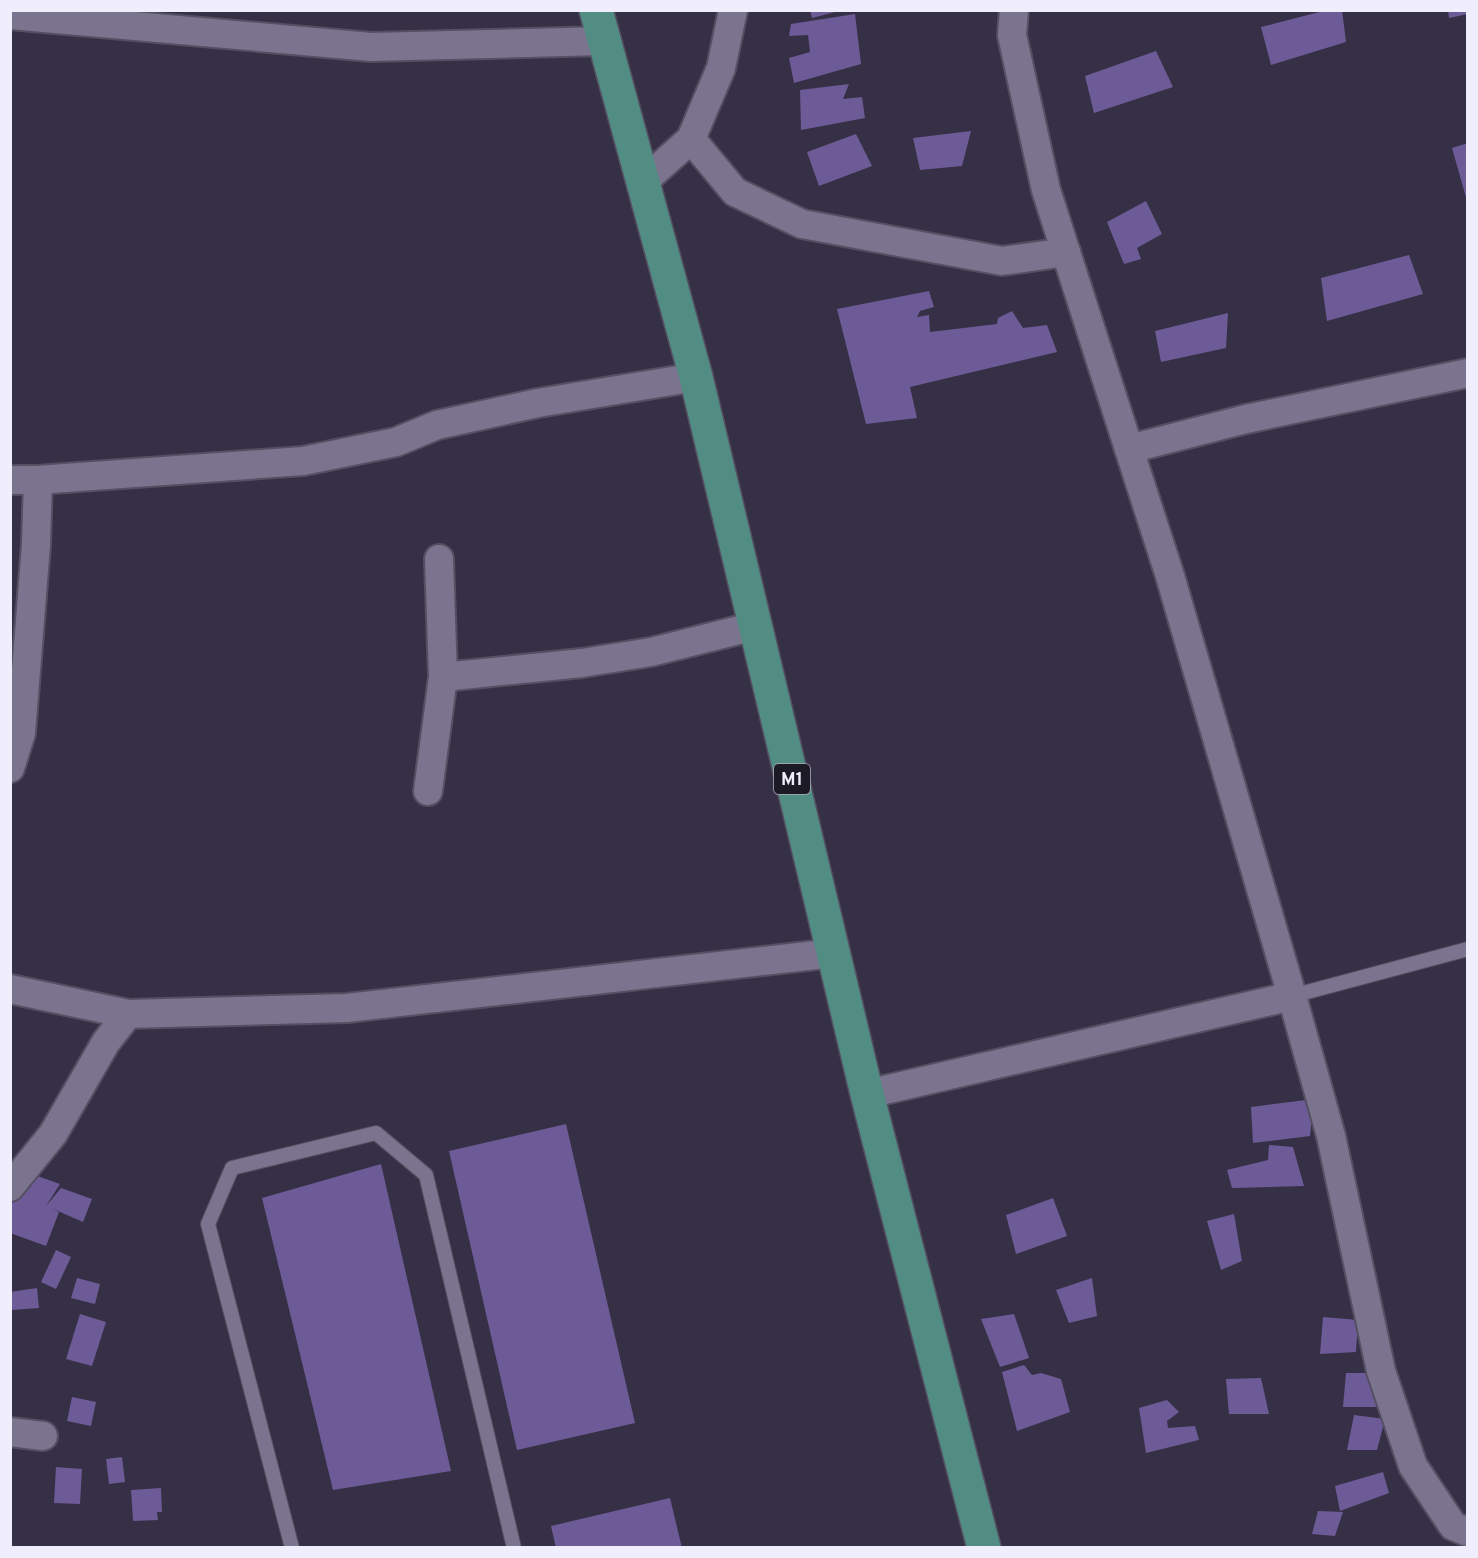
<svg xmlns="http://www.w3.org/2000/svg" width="1478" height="1558" font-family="Overpass,sans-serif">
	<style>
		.building { fill: #6c5b96 }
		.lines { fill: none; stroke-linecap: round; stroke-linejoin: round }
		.lane-casing { stroke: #544f62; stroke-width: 16 }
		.street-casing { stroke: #544f62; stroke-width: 32 }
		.primary-casing { stroke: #544f62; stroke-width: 36 }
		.lane { stroke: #7b748e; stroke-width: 14 }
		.street { stroke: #7b748e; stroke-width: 28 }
		.primary { stroke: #528d84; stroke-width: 33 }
		.labels { text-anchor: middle; stroke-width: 4.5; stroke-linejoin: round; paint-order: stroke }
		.shield { fill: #1c1a24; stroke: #b0aebb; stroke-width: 1.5 }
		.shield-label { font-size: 18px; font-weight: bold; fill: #f0edfc }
	</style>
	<rect width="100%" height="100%" fill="#363046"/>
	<g class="building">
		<path d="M810,10h29v1l-27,7z"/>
		<path d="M1327,10h15l4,32 -75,23 -10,-38z"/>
		<path d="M1448,10h20v4l-19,4z"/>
		<path d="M855,14l6,50 -67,19 -5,-25 21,-6 -2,-17 -19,1 2,-12z"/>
		<path d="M1156,51l17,36 -79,26 -9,-37z"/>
		<path d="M849,84l-6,15 19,-2 3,21 -64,12 -1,-40z"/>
		<path d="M971,131l-9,35 -42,4 -7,-32z"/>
		<path d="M856,134l16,32 -53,20 -12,-34z"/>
		<path d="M1468,143v58h-1l-15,-53z"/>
		<path d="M1146,201l16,33 -25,14 4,11 -17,5 -17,-42z"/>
		<path d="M1409,255l14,39 -96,27 -6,-43z"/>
		<path d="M929,291l5,16 -14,4 -3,6 12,-2 1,17 67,-8 1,-6 14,-7 11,17 24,-3 10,27 -147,35 7,31 -51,6 -29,-115z"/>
		<path d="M1228,313l-2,35 -65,14 -6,-31z"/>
		<path d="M1314,1099l-4,37 -57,7 -2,-36z"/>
		<path d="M566,1124l69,299 -118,27 -68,-299z"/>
		<path d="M1269,1145l24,2 11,39 -72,2 -5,-18 41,-10z"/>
		<path d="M381,1164l70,307 -118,19 -71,-292z"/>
		<path d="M29,1173l31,11 -14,22 15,-18 31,11 -9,23 -32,-14 8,4 -13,34 -36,-13v-26z"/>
		<path d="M1053,1198l14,38 -51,18 -10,-39z"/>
		<path d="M1234,1214l8,47 -21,9 -14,-49z"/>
		<path d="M56,1250l15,7 -15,32 -15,-7z"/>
		<path d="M77,1278l23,6 -5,20 -24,-6z"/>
		<path d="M1092,1278l5,38 -28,7 -13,-33z"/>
		<path d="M37,1288l2,20 -27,2 -2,-18z"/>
		<path d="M80,1314l26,8 -14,44 -26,-7z"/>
		<path d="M1014,1314l15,44 -29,9 -19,-48z"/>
		<path d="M1323,1317l35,3 -2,32 -36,2z"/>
		<path d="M1024,1365l8,10 9,-2 20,6 9,33 -53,19 -15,-59z"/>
		<path d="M1346,1373h29l1,34h-33z"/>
		<path d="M1261,1378l8,36h-40l-3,-35z"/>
		<path d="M72,1397l24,5 -5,24 -24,-5z"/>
		<path d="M1167,1400l12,12 -12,9 1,7 27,-2 4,14 -53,13 -7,-45z"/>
		<path d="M1354,1415l31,4 -8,31h-30z"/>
		<path d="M122,1457l3,25 -16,2 -3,-25z"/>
		<path d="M56,1467l26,2 -2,35 -26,-1z"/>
		<path d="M1383,1472l6,21 -49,18 -5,-25z"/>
		<path d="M161,1488l1,24h-5l1,8 -25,1 -2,-31z"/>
		<path d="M670,1498l12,50h-126l-5,-22z"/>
		<path d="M1318,1511l25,1 -8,24 -23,-2z"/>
	</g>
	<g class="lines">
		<defs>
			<g id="lane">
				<path d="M1292,996l176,-47"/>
				<path d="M292,1548l-84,-324 24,-56 144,-35 50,42 88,373"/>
			</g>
			<g id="street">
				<path d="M1014,10l-2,25 34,155 83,259 117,-30 222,-46"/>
				<path d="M10,15l361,32 232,-6"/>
				<path d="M691,139l44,53 67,32 200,37 64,-9"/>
				<path d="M644,181l47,-42 30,-71 12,-58"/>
				<path d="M1129,449l41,127 122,420 39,140 50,235 32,95 40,60 15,6"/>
				<path d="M10,480h27l266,-19 93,-19 41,-17 101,-22 158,-26"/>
				<path d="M439,559l4,118 139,-14 69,-11 104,-26"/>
				<path d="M10,768l11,-35 15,-188 2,-65"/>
				<path d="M428,791l15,-114"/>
				<path d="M10,989l118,25 219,-6 487,-55"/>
				<path d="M867,1094l425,-98"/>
				<path d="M10,1187l43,-53 53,-92 22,-28"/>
				<path d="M10,1432l33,4"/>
			</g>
			<path id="primary" d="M596,10l100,367 171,717 117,454"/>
		</defs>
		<use href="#lane" class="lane-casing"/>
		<use href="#street" class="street-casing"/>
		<use href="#primary" class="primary-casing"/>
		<use href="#lane" class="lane"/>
		<use href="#street" class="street"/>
		<use href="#primary" class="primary"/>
	</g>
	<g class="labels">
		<rect class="shield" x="774" y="764" width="36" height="30" rx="4.5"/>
		<g class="shield-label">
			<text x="792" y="785">M1</text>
		</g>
	</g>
	<rect width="1478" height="1558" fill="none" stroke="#f0edfc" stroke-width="24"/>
</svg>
